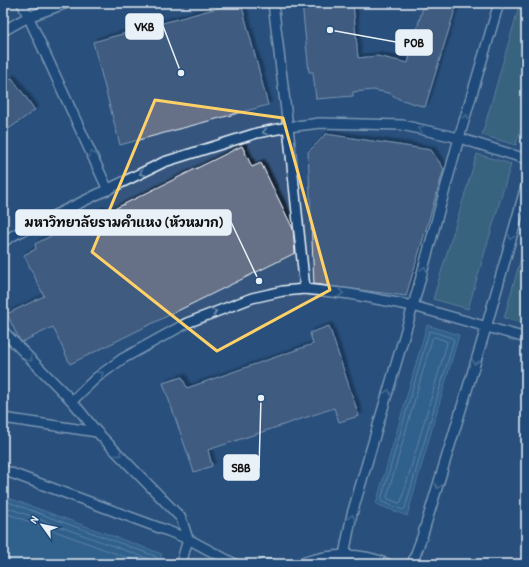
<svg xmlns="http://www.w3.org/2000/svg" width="529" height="567" font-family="'Patrick Hand','Playpen Sans Thai',sans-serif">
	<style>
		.built { fill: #34557e }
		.green { fill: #598086; stroke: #a0b8bf }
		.water { fill: #457ba2; stroke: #86aac4 }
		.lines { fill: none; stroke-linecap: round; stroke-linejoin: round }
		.shore { stroke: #a7c2d6; stroke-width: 1 }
		.building { fill: #666f87; stroke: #e8f1f8; filter: url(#shadow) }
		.service-casing { stroke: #e8f1f8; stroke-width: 12 }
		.service { stroke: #1f4a7a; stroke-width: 9 }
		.oneway { stroke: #6f8dac }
		.marked { fill: none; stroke: #ffd166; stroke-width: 3; stroke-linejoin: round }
		.leader { fill: none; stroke: #e8f1f8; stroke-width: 1.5 }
		.callout-dot { fill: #e8f1f8; stroke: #1f4a7a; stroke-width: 1.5 }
		.callout { fill: #e8f1f8; stroke: #e8f1f8; stroke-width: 1.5 }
		.callout-label { font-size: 13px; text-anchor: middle; font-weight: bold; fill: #111 }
	</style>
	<defs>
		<filter id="shadow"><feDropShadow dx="3.5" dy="-3.5" stdDeviation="1" flood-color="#0009"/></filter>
	</defs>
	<rect width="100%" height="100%" fill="#1f4a7a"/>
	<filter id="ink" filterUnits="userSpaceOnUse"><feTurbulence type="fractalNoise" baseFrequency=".025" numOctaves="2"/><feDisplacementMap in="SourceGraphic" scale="8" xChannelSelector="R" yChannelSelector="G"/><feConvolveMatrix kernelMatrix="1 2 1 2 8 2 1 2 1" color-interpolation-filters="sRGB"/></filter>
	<g filter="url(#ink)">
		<path class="built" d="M3,3h523v242l-22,73 22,6v240h-523z"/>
		<g class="green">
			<path d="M520,3h6v107l-10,35 -34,-10z"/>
			<path d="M477,154l34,10 -43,145 -35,-10z"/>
			<path d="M526,240v84l-22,-6z"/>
		</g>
		<g class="water">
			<path d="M427,325l32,10 -52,181 -31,-12z"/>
			<path d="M3,496l159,58 -3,10h-156z"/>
		</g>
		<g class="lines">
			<g class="shore">
				<path d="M431,331l21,7 2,2 -49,168 -2,2 -21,-8 -1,-2 48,-168z"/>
				<path d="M435,337l11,4 1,2 -46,159 -2,1 -11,-4 -1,-2 45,-158z"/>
				<path d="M3,500l152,56 2,2 -1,6"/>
				<path d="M3,506l146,53 2,5"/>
				<path d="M3,512l141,52"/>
			</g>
		</g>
		<g class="building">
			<path d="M236,3h5l27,102 -148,40 -27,-103z"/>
			<path d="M302,3h51l5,55 19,-2 31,7 16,-60h33l-32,104 -26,-8 -10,-6 -16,-3 -20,2v4l-37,3 -3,-27h-4z"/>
			<path d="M12,78l23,32 -32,23v-48z"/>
			<path d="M326,134l105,16 13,19 -38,127 -92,-12 -6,-132z"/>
			<path d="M242,146l10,21 9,-4 32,66 2,24 -225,111 -17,-37 -31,15 -3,-3 -12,-25 37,-18 -20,-41 12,-6 -1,-5 67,-34 2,4z"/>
			<path d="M329,326l30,90 -20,6 -5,-14 -126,42 4,16 -18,6 -31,-89 19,-6 5,11 126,-44 -3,-11z"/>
		</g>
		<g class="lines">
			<defs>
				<g id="service">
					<path d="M22,3l86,187"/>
					<path d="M273,3l15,124 17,162"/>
					<path d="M3,31l25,-14 39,-14"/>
					<path d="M3,242l11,-7 150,-73 93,-29 31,-6 32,-4 82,2 57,13 67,21"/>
					<path d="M3,331l69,70 25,31 84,86 7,21 -7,25"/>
					<path d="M72,401l24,-23 26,-19 65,-36 65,-25 31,-7 22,-2 45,5 63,12 113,32"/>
					<path d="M3,418l94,14"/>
					<path d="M3,470l165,61 20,8 47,25"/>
					<path d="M344,555l8,-41 61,-208 46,-168 40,-135"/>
					<path d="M263,564h9"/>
					<path d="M298,564c29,-10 61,-13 90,0"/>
					<path d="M412,564l10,-27 64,-209 40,-142"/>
				</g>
			</defs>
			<use href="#service" class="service-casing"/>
			<use href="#service" class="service"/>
		</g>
		<defs><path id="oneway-chevron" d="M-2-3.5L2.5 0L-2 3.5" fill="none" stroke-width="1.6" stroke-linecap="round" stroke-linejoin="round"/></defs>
		<g class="oneway">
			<use href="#oneway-chevron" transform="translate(466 117) rotate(-74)"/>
			<use href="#oneway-chevron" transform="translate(421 129) rotate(-167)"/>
			<use href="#oneway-chevron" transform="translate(265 132) rotate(168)"/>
			<use href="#oneway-chevron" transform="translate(92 154) rotate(-115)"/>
			<use href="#oneway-chevron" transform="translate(142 173) rotate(153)"/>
			<use href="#oneway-chevron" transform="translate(511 237) rotate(106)"/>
			<use href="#oneway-chevron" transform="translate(424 269) rotate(-75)"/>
			<use href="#oneway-chevron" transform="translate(341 293) rotate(5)"/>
			<use href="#oneway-chevron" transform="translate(214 312) rotate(-22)"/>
			<use href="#oneway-chevron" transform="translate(30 359) rotate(45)"/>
			<use href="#oneway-chevron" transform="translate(475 362) rotate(107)"/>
			<use href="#oneway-chevron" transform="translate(101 374) rotate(-36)"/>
			<use href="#oneway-chevron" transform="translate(388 392) rotate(-74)"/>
			<use href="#oneway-chevron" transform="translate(119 454) rotate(46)"/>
			<use href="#oneway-chevron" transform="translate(438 486) rotate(107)"/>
			<use href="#oneway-chevron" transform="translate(352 517) rotate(-77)"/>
		</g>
	</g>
	<path d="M0 0H529V567H0ZM155,100l128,18 47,172 -113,61 -125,-99z" fill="#1f4a7a" fill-opacity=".55" fill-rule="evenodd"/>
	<path class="marked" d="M155,100l128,18 47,172 -113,61 -125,-99z"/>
	<path class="leader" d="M181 73L163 26M330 30L396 42M259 281L231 222M261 398L259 468"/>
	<g class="callout-dot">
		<circle cx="181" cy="73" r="4"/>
		<circle cx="330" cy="30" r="4"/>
		<circle cx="259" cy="281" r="4"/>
		<circle cx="261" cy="398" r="4"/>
	</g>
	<g class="callout">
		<rect x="126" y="14" width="37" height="25" rx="4"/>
		<rect x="396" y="30" width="36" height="25" rx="4"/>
		<rect x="16" y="210" width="215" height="25" rx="4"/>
		<rect x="224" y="455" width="35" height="25" rx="4"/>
	</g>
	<g class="callout-label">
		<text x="144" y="31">VKB</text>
		<text x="414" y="47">POB</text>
		<text x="124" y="227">มหาวิทยาลัยรามคำแหง (หัวหมาก)</text>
		<text x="241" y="472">SBB</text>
	</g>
	<rect width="529" height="567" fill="none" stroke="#1f4a7a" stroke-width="16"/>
	<rect x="8" y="8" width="513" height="551" fill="none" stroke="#e8f1f8" stroke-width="1.5" filter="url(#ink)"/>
	<g transform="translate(42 525) rotate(303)" stroke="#1f4a7a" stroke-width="3" paint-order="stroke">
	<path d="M0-3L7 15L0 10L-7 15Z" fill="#e8f1f8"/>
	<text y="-6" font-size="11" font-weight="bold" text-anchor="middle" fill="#e8f1f8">N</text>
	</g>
</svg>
